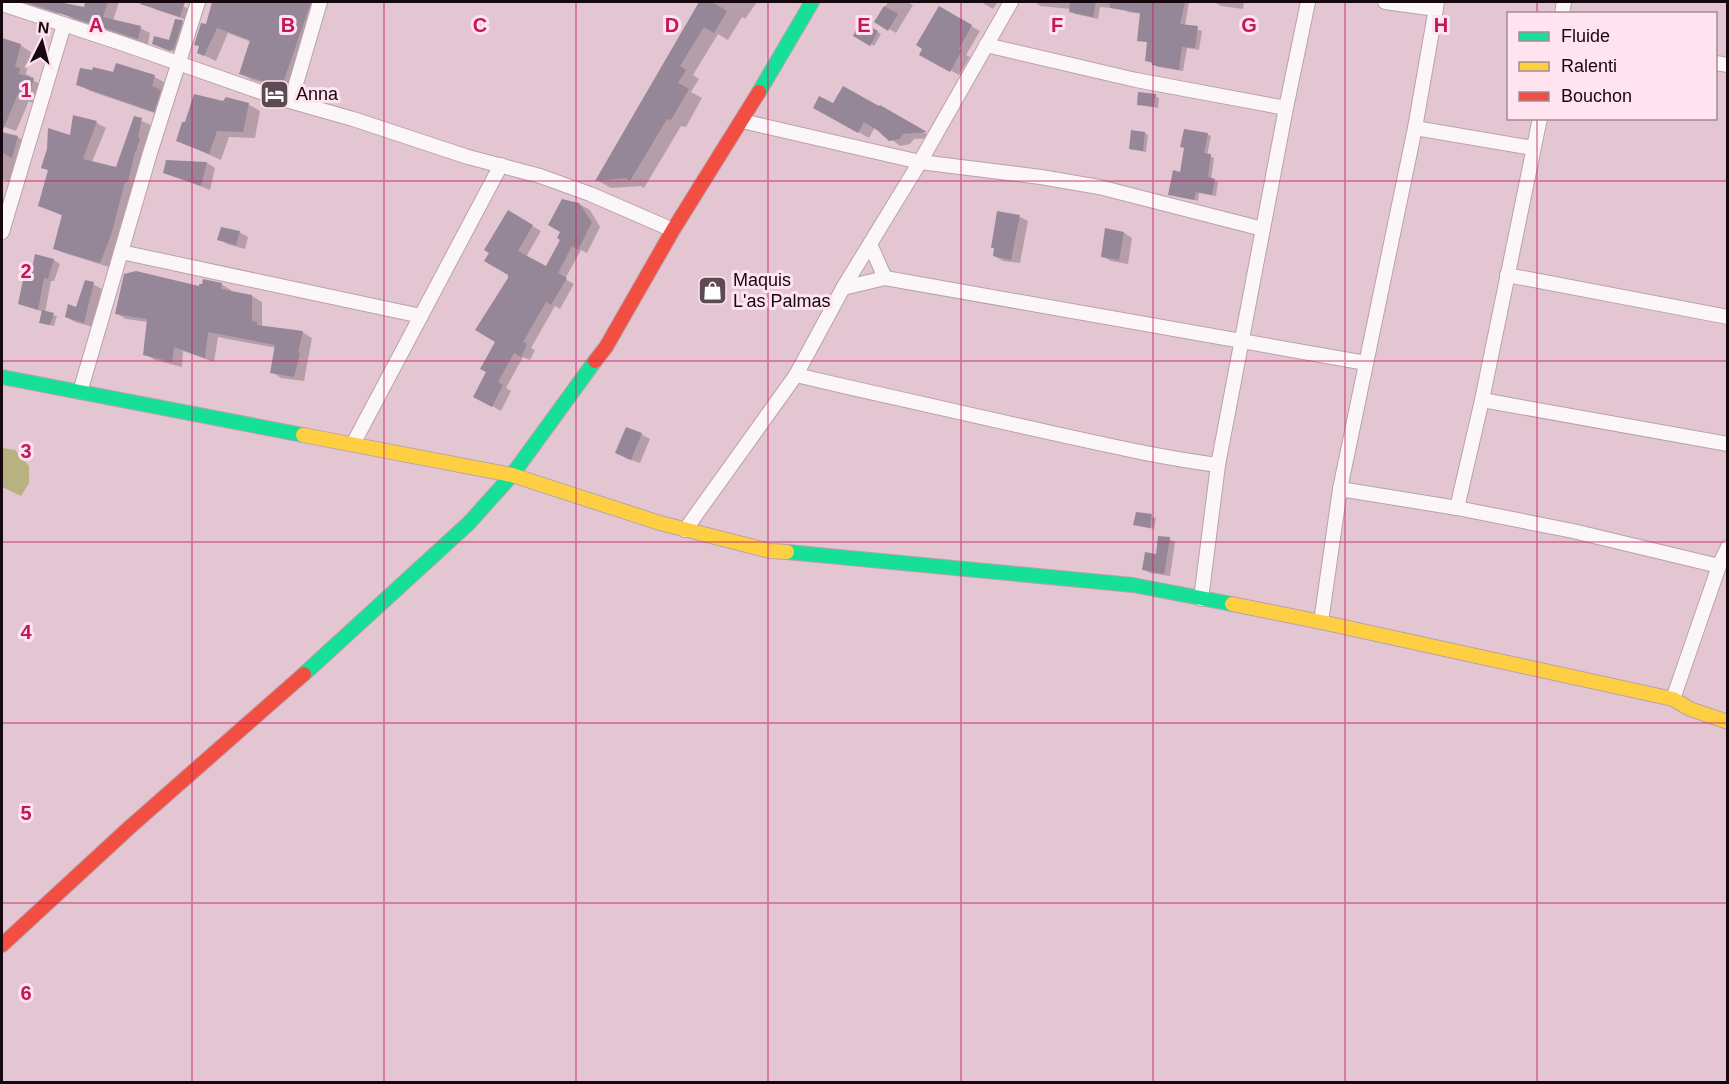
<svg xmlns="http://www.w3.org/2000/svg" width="1729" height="1084" font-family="Arial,sans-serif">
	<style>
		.water { fill: #b8b280 }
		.shadow { fill: #0003 }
		.building { fill: #968798 }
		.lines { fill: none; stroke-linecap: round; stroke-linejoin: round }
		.street-casing { stroke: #b8a2ac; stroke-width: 16 }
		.fast-casing { stroke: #b8a2ac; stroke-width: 16 }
		.slow-casing { stroke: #b8a2ac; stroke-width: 16 }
		.jam-casing { stroke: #b8a2ac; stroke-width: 16 }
		.street { stroke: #fbf6f8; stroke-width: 14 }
		.fast { stroke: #16e098; stroke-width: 14 }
		.slow { stroke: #ffcf43; stroke-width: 14 }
		.jam { stroke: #f24e42; stroke-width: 14 }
		.grid { fill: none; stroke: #c2185b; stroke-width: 1.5; stroke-opacity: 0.55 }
		.labels { text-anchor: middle; stroke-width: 6; stroke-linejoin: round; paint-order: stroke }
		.poi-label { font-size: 18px; fill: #17070f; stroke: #ffe3ef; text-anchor: start }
		.grid-label { font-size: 20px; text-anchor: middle; font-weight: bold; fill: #c2185b; stroke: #ffe3ef; stroke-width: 6; stroke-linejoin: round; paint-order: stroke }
	</style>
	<rect width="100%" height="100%" fill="#e3c6d2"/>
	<path class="water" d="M2,448l13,2 14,16v17l-8,13 -19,-9z"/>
	<g class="shadow">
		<path d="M20,2h29l13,6 -3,6z"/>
		<path d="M87,2h32l-6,19 27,7 10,5 -2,11 -75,-25 -10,-6 22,-4z"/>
		<path d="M147,2h27l19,9 -3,10 -33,-11 -10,-5z"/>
		<path d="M214,2h110l-29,87h-10l-33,-9 -11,-6 10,-32 -23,-9 -12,28 -17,-8 1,-6 -4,-3 11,-19z"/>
		<path d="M701,2h56l-12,17 -3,-2 -14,23 -10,-6 -25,41 6,4 -8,13 11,6 -16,29 -5,-1 -37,62 -3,-2 -30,2 -14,-8z"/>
		<path d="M888,2h19l6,3 -17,28 -20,-12z"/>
		<path d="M981,2h17l-5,7z"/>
		<path d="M1035,2h154l-4,24 17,5 -3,19 -12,-2 -4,23 -25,-4 -12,-7 3,-17 -10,-3 3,-26 -14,-2 -5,-3 -23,-2 -2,12 -23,-5 -5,-3 1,-2 -31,-3z"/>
		<path d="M1214,2h30l-1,7 -22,-3z"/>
		<path d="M938,8l42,23 -14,24 4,2 -11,18 -38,-21z"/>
		<path d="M182,22l4,2 -9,26 -2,2 -17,-6 12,-4z"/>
		<path d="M861,23l20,11 -7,12 -19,-11z"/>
		<path d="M2,40l18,5 11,7 -5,22 4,2v3l14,7 -6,20 -9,-5 -13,30 -14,-5z"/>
		<path d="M117,65l38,12 12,7 -1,33 -76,-26 -12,-7 36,-10z"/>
		<path d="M1155,96l4,2 -1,10 -19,-4z"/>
		<path d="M223,102l25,2 12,7 -5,27 -26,-1 -8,23 -43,-19z"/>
		<path d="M833,105l48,2 52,31 -19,1 -4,5 -10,2 -25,-19 -6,11 -54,-31z"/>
		<path d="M75,117l22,6 9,5 -14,34 25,7 18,-51 16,7 -6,31 -26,84 -10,27 -45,-14 -9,-5 8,-32 -23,-11 9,-34 -6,-4 28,-30z"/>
		<path d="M1145,133l3,2 -2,17 -16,-3z"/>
		<path d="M2,134l15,3 8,4 -5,19 -3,-1 -7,23 -8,-3z"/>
		<path d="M1207,134l4,2 -4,19 7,3 -3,22 7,2 -2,14 -17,-3 -1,8 -28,-7 11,-20 4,-25z"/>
		<path d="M167,162l40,1 8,5 -5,22 -45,-18z"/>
		<path d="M563,200l18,5 9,5 10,17 -13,26 -6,-3 -16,29 9,5 -14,25 -5,-3 -24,42 4,2 -5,10 -7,-3 -17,31 5,3 -10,20 -18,-10 5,-30 9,-30 13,-62 -2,-67 33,19 -15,26 20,11 16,-28z"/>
		<path d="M999,213l21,4 8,4 -8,42 -17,-2 -9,-5z"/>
		<path d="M239,232l9,5 -3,12 -18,-5 -8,-5z"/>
		<path d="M1124,233l8,5 -4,26 -17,-3 -9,-5z"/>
		<path d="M54,260l6,4 -6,17h-3l-6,32 12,3 -3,10 -10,-2 -1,-12 -23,-9 14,-36z"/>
		<path d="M93,284l9,5 -9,38 -18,-5 -9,-5 11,-8z"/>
		<path d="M221,284l10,6v2l21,4 10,6v24l40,6 10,6 -8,43 -23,-3 -9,-6 4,-24 -58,-11 -4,25 -31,-11 -1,16 -27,-7 -10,-6 3,-32 -22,-3 -10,-6 84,-25z"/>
		<path d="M641,434l9,5 -10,24 -15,-5z"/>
		<path d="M1137,514l19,4 -2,11 -19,-4z"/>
		<path d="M1169,539l6,3 -5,34 -20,-3 -6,-4z"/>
	</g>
	<g class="building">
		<path d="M25,2h34l25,5 1,-5h23l-5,15 38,9 -3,13z"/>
		<path d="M141,2h44l-5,15 -40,-13z"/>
		<path d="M212,2h99l-28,81 -10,1 -34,-10 11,-34 -33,-12 -13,28 -7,-3 2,-7 -5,-1 7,-22 5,1z"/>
		<path d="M699,2h13l15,9 -13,22 -10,-6 -24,39 6,4 -8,13 11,6 -18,31 -4,-1 -37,62 -4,-3 -31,3z"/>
		<path d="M1070,2h26l-3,15 -24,-5z"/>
		<path d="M1110,2h75l-5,22 18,2 -3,22 -13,-1 -3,23 -27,-5v-3l-7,-1 2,-19 -10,-1 3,-28 -30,-5z"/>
		<path d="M884,6l14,8 -10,17 -14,-9z"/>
		<path d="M939,6l33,19 -13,24 3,1 -12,22 -31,-17 3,-6 -6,-4z"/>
		<path d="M175,19l8,1 -9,28 -4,3 -18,-7 2,-8 15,4z"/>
		<path d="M860,21l18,10 -8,15 -17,-10z"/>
		<path d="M2,38l19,6 -6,23 5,1 -1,6 15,4 -7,23 -9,-7 -16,38z"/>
		<path d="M116,63l39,12 -3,11 9,4 -7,22 -78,-27 4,-17 12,2 1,-3 20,5z"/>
		<path d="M843,86l36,20 1,-1 47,27 -24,2 -3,5 -11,2 -12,-11 -13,-8 -6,11 -45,-25 6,-12 14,7z"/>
		<path d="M1138,92l18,2 -2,13 -17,-2z"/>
		<path d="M194,94l29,7 3,-4 23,6 -6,29 -26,-1 -8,23 -33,-13 6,-19h3z"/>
		<path d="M73,115l24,6 -14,38 33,8 18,-51 8,2 -4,19 2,1 -4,14h-1l-7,30h-3l-14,53 -11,28 -47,-14 9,-34 -24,-9 10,-36 -7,-2 6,-19 1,-21 22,7z"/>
		<path d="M1184,129l24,4 -4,20 7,1 -3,23 7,2 -3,16 -16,-3 -2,8 -26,-5 5,-25 7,2 4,-24 -4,-1z"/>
		<path d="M1131,130l14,2 -2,19 -14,-2z"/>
		<path d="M2,132l16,4 -6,22 -10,-5z"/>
		<path d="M166,160l41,2 -6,24 -38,-13z"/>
		<path d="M562,199l17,4 13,19 -14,28 -6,-4 -14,27 9,5 -16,27 -5,-3 -23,40 4,2 -6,13 -7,-4 -16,29 5,3 -11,22 -19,-10 13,-25 -6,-3 15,-27 -20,-12 33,-52v-3l-24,-14 5,-8 -5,-3 24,-40 25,15 -15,26 28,15 14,-26 -3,-2 3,-6 -12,-7z"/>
		<path d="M997,211l23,4 -9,45 -18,-4 1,-8h-3z"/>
		<path d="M221,227l19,4 -4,14 -19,-5z"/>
		<path d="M1105,228l19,4 -5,28 -18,-3z"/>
		<path d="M35,254l19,5 -6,20 -4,-1 -6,32 -20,-6 9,-43 6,3z"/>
		<path d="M136,271l63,15v-2h3l1,-5 19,4 -1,6 31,6v26l5,1v3l46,6 -5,22h2l-6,24 -24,-4 5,-28 -67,-13 -3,26 -31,-11 -2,15 -29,-7 4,-36 -32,-5 9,-40z"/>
		<path d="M85,280l9,2 -10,41 -19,-6 3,-13 8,3z"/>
		<path d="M42,310l12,3 -4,12 -11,-2z"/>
		<path d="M626,427l16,6 -11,27 -16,-7z"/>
		<path d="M1136,512l16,2 -2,14 -17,-3z"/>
		<path d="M1158,536l12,1 -6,37 -22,-4 3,-18 11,2z"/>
	</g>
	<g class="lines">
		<defs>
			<g id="street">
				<path d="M1385,2l51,7"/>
				<path d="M2,4l119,39 151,53 81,23 115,38 72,19 50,18 83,36"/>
				<path d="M1562,14l2,-12"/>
				<path d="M986,45l150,35 150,28"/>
				<path d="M1716,63l12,2"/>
				<path d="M291,101l29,-99"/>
				<path d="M742,121l178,41 121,15 58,10 164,42"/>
				<path d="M1415,128l118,20"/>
				<path d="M2,232l62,-207"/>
				<path d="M870,244l15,34"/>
				<path d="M121,252l300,64"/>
				<path d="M1507,275l221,42"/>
				<path d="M843,288l42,-10 481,85"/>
				<path d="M796,375c85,20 170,39 256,58 55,12 110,25 166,32"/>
				<path d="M80,392l70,-239 48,-151"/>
				<path d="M1482,400l246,44"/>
				<path d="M353,444l148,-279"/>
				<path d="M1340,489l117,19 116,23 146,35"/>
				<path d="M1457,508l25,-108 58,-282"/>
				<path d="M685,530l111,-155 47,-87 77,-126 91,-160"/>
				<path d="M1201,599l17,-134 68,-357 22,-106"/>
				<path d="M1321,622l19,-133 75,-361 22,-126"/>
				<path d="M1673,699l46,-133 9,-19"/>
			</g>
			<g id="fast">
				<path d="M759,92l53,-90"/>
				<path d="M2,377l301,58"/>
				<path d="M787,552l346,33 99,19"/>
				<path d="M304,674l165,-151 43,-48 83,-114"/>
			</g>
			<g id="slow">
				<path d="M303,435l209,40 148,48 110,28 17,1"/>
				<path d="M1232,604l89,18 352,77 17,10 38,13"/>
			</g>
			<g id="jam">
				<path d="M595,361l11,-14 67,-117 86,-138"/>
				<path d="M2,945l128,-118 174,-153"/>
			</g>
		</defs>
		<use href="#street" class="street-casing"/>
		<use href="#fast" class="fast-casing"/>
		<use href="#slow" class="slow-casing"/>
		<use href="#jam" class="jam-casing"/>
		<use href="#street" class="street"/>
		<use href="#fast" class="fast"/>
		<use href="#slow" class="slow"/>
		<use href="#jam" class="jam"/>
	</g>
	<path class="grid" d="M192,2v1080M384,2v1080M576,2v1080M768,2v1080M961,2v1080M1153,2v1080M1345,2v1080M1537,2v12M1537,118v964M2,181h1726M2,361h1726M2,542h1726M2,723h1726M2,903h1726"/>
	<defs>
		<symbol id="hotel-square" viewBox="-11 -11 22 22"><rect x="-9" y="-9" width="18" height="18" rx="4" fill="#5e4a53" stroke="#ffe3ef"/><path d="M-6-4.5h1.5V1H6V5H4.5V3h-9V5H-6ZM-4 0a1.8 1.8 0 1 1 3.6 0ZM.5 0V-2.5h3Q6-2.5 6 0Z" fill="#fff"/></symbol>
		<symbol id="shop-square" viewBox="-11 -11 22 22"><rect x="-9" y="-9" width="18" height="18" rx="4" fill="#5e4a53" stroke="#ffe3ef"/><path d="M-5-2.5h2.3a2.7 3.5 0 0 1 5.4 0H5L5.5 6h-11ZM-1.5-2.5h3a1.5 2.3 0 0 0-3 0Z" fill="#fff"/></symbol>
	</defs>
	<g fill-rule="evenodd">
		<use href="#hotel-square" x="258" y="78" width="33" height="33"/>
		<use href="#shop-square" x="696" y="274" width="33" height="33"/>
	</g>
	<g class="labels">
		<g class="poi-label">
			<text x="296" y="100">Anna</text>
			<text x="733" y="286">Maquis<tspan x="733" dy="21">L'as Palmas</tspan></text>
		</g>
	</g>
	<g class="grid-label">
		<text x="96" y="32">A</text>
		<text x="288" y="32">B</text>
		<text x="480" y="32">C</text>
		<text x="672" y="32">D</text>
		<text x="864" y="32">E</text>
		<text x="1057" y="32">F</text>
		<text x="1249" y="32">G</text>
		<text x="1441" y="32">H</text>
		<text x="26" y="97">1</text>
		<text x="26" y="278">2</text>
		<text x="26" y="458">3</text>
		<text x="26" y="639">4</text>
		<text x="26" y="820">5</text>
		<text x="26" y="1000">6</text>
	</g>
	<rect width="1729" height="1084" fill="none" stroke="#17070f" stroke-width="6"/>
	<rect x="1507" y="12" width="210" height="108" fill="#ffe3ef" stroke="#a28b95" stroke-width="1.5"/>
	<rect x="1519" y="32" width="30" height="9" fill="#16e098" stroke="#a28b95" stroke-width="1.5"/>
	<text x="1561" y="42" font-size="18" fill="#17070f">Fluide</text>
	<rect x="1519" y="62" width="30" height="9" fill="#ffcf43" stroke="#a28b95" stroke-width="1.5"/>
	<text x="1561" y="72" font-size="18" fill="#17070f">Ralenti</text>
	<rect x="1519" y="92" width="30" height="9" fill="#f24e42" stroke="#a28b95" stroke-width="1.5"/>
	<text x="1561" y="102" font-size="18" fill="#17070f">Bouchon</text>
	<g transform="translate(42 42) rotate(6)" stroke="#ffe3ef" stroke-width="4.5" paint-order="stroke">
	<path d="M0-4.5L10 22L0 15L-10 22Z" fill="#17070f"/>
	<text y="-9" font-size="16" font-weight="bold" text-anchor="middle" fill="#17070f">N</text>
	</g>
</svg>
